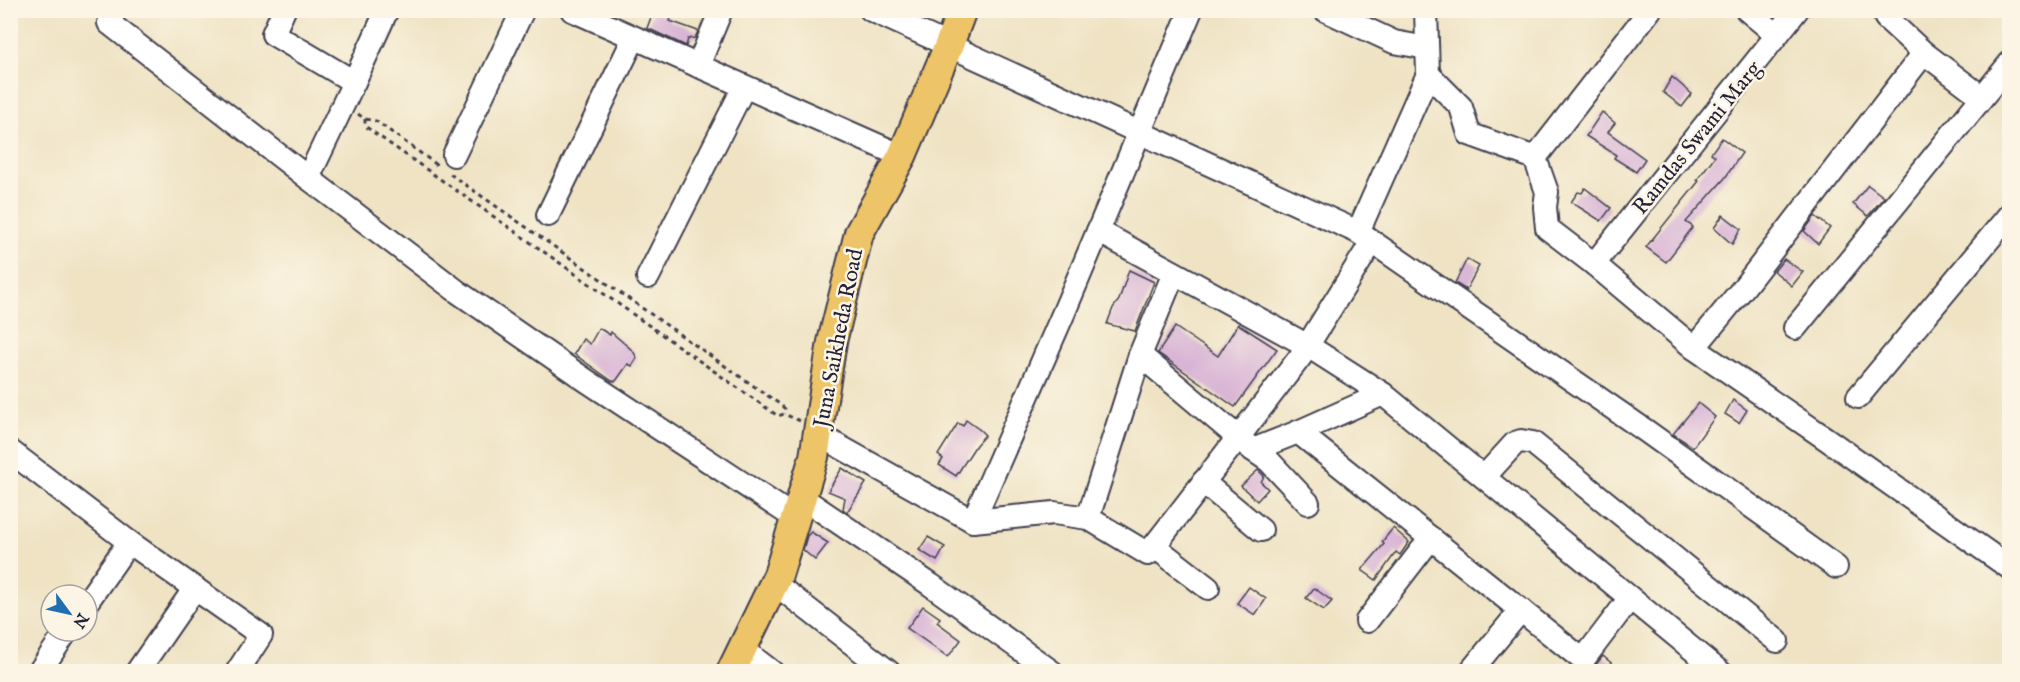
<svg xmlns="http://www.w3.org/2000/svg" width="2020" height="682" font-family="'IM FELL English',serif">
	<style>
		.building { fill: #d8b3d5 }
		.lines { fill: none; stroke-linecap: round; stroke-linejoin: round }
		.minor-casing { stroke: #413f50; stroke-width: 26 }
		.major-casing { stroke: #413f50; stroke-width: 32 }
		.path { stroke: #413f50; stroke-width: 3; stroke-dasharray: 4.5 4.5; stroke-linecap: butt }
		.minor { stroke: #fff; stroke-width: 22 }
		.major { stroke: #eec469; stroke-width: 28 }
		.labels { text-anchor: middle; stroke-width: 5; stroke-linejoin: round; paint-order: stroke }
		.street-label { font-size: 22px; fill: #22223b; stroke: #fcf5e5 }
	</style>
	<rect width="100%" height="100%" fill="#fcf5e5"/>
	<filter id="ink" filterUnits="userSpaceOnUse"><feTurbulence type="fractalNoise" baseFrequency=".0167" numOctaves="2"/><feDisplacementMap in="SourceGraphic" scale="12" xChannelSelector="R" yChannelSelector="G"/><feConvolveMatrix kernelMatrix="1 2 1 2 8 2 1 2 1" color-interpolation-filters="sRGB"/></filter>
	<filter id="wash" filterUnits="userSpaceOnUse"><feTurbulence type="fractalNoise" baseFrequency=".008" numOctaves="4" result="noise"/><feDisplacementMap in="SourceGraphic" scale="24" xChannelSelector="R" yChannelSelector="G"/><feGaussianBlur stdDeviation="1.35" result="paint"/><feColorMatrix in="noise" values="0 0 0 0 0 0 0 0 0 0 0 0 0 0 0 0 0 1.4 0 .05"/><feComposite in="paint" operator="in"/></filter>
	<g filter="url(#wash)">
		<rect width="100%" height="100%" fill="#efe3c4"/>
		<g id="blocks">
			<g class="building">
				<path d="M653,12l18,6 -1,3 28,10 -3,7 -7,1 -2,7 -39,-18z"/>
				<path d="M1672,77l20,17 -10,13 -19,-15z"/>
				<path d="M1602,112l13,11 -7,9 37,27 -9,13 -22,-14 2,-3 -30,-19z"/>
				<path d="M1722,138l20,15 -17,25 -39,44 7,5 -27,35 -20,-15 53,-66 -2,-1 18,-24 -4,-3z"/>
				<path d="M1868,185l16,12 -16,19 -15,-12z"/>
				<path d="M1585,188l26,20 -10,13 -30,-19 7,-10 4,1z"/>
				<path d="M1723,215l18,14 -9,15 -18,-16z"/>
				<path d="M1815,216l15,12 -12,16 -14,-13z"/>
				<path d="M1467,259l12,7 -13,24 -11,-7z"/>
				<path d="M1784,259l19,13 -11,14 -18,-15z"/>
				<path d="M1129,270l25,12 -19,49 -28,-7 6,-16 6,-8z"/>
				<path d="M1238,324l39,25 -42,58 -77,-54 17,-26 43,29z"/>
				<path d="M599,328l11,7 1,-3 22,19 4,7 -5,8 -4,-2 -12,17h-4l-38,-27 9,-15 7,5z"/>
				<path d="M1733,400l14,10 -8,13 -14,-9z"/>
				<path d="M1698,403l17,14 -22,30 -20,-13z"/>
				<path d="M966,420l14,10 5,5 -9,10 -20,31 -17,-11 4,-6 -5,-4 20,-32 5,3z"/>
				<path d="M842,468l24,15 -19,29 -4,-3 2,-11 -17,-7z"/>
				<path d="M1258,470l6,6 -3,6 7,7 -11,12 -16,-15z"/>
				<path d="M1393,528l16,14 -9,13 -4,-3 -20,28 -14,-10 22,-26 -2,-2z"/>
				<path d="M811,532l17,11 -13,17 -12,-10 4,-14z"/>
				<path d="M928,537l17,10 -8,14 -18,-11z"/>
				<path d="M1249,587l17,12 -11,16 -18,-12z"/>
				<path d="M1314,588l18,13 -8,9 -18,-12z"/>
				<path d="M923,606l17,12 -3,4 24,18 -13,17 -41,-29z"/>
				<path d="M1603,656l19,16h-32z"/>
			</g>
		</g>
	</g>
	<g filter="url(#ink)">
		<use href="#blocks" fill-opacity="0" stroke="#413f50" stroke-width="1.5"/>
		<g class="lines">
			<defs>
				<g id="minor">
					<path d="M115,10l-6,13 199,155"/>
					<path d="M284,10l-11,24 81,48 33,-72"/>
					<path d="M572,10l330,146"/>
					<path d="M871,10l487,222"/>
					<path d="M1325,10l69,32 33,6"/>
					<path d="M1426,10l2,64 -70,158 288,199 190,136"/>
					<path d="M1650,10l-115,148 12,34 -2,15 2,21 47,36 100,84 50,-61 180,-234 -38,-35 6,-8"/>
					<path d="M1747,10l30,25"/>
					<path d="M1924,53l58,44"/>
					<path d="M698,66l23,-56"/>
					<path d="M1428,74l33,33 8,27 66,24"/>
					<path d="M354,82l-46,96 150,114 129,89 208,137"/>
					<path d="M454,155l69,-145"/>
					<path d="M548,215l86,-177"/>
					<path d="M1098,231l210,115 75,48 337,278"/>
					<path d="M1594,264l203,-254"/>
					<path d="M648,277l96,-190"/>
					<path d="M1795,328l215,-265"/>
					<path d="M1694,348l131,90 185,130"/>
					<path d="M1140,355l113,95 16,11 39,42"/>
					<path d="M1858,397l152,-183"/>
					<path d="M1298,432l285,228 47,-62"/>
					<path d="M817,434l156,87 81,-8 34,5 60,36 153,-198 71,-114"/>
					<path d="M1253,450l45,-18 85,-38"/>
					<path d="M10,451l119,91 -42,60"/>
					<path d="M1484,477l31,-34 6,-2 12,2 244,198"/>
					<path d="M1203,482l58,48"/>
					<path d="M801,497l130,88 121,87"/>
					<path d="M1088,518l52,-163 34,-82"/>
					<path d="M973,521l91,-209 127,-302"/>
					<path d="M129,542l132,93 -24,37"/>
					<path d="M1154,546l54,42"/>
					<path d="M774,583l115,89"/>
					<path d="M1367,621l64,-83"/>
					<path d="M742,649l30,23"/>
					<path d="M39,672l28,-41"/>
					<path d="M137,672l58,-84"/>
					<path d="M1470,672l51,-62"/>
				</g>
				<path id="major" d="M731,672l47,-97 36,-118 18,-115 27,-109 43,-77 47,-111 13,-35"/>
			</defs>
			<use href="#minor" class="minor-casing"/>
			<use href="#major" class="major-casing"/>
			<g class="path">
				<path d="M358,114l7,5 11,2 61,44"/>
				<path d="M365,119v7l8,6 405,284 6,-2 16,7"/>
				<path d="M450,174l331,231 4,4 -1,5"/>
			</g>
			<use href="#minor" class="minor"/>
			<use href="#major" class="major"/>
		</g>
	</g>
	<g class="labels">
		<g class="street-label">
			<text transform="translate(1696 137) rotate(-51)" y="8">Ramdas Swami Marg</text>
			<text transform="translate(837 338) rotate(-79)" y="8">Juna Saikheda Road</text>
		</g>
	</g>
	<rect width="2020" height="682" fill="none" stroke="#fcf5e5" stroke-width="36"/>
	<g transform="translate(69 613) rotate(123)"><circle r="28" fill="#fcf5e5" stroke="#a5a1a1" stroke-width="1.5"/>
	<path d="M0-4.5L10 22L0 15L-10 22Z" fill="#1f6fb2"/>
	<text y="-9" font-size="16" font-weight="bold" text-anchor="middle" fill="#22223b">N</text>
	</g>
</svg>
